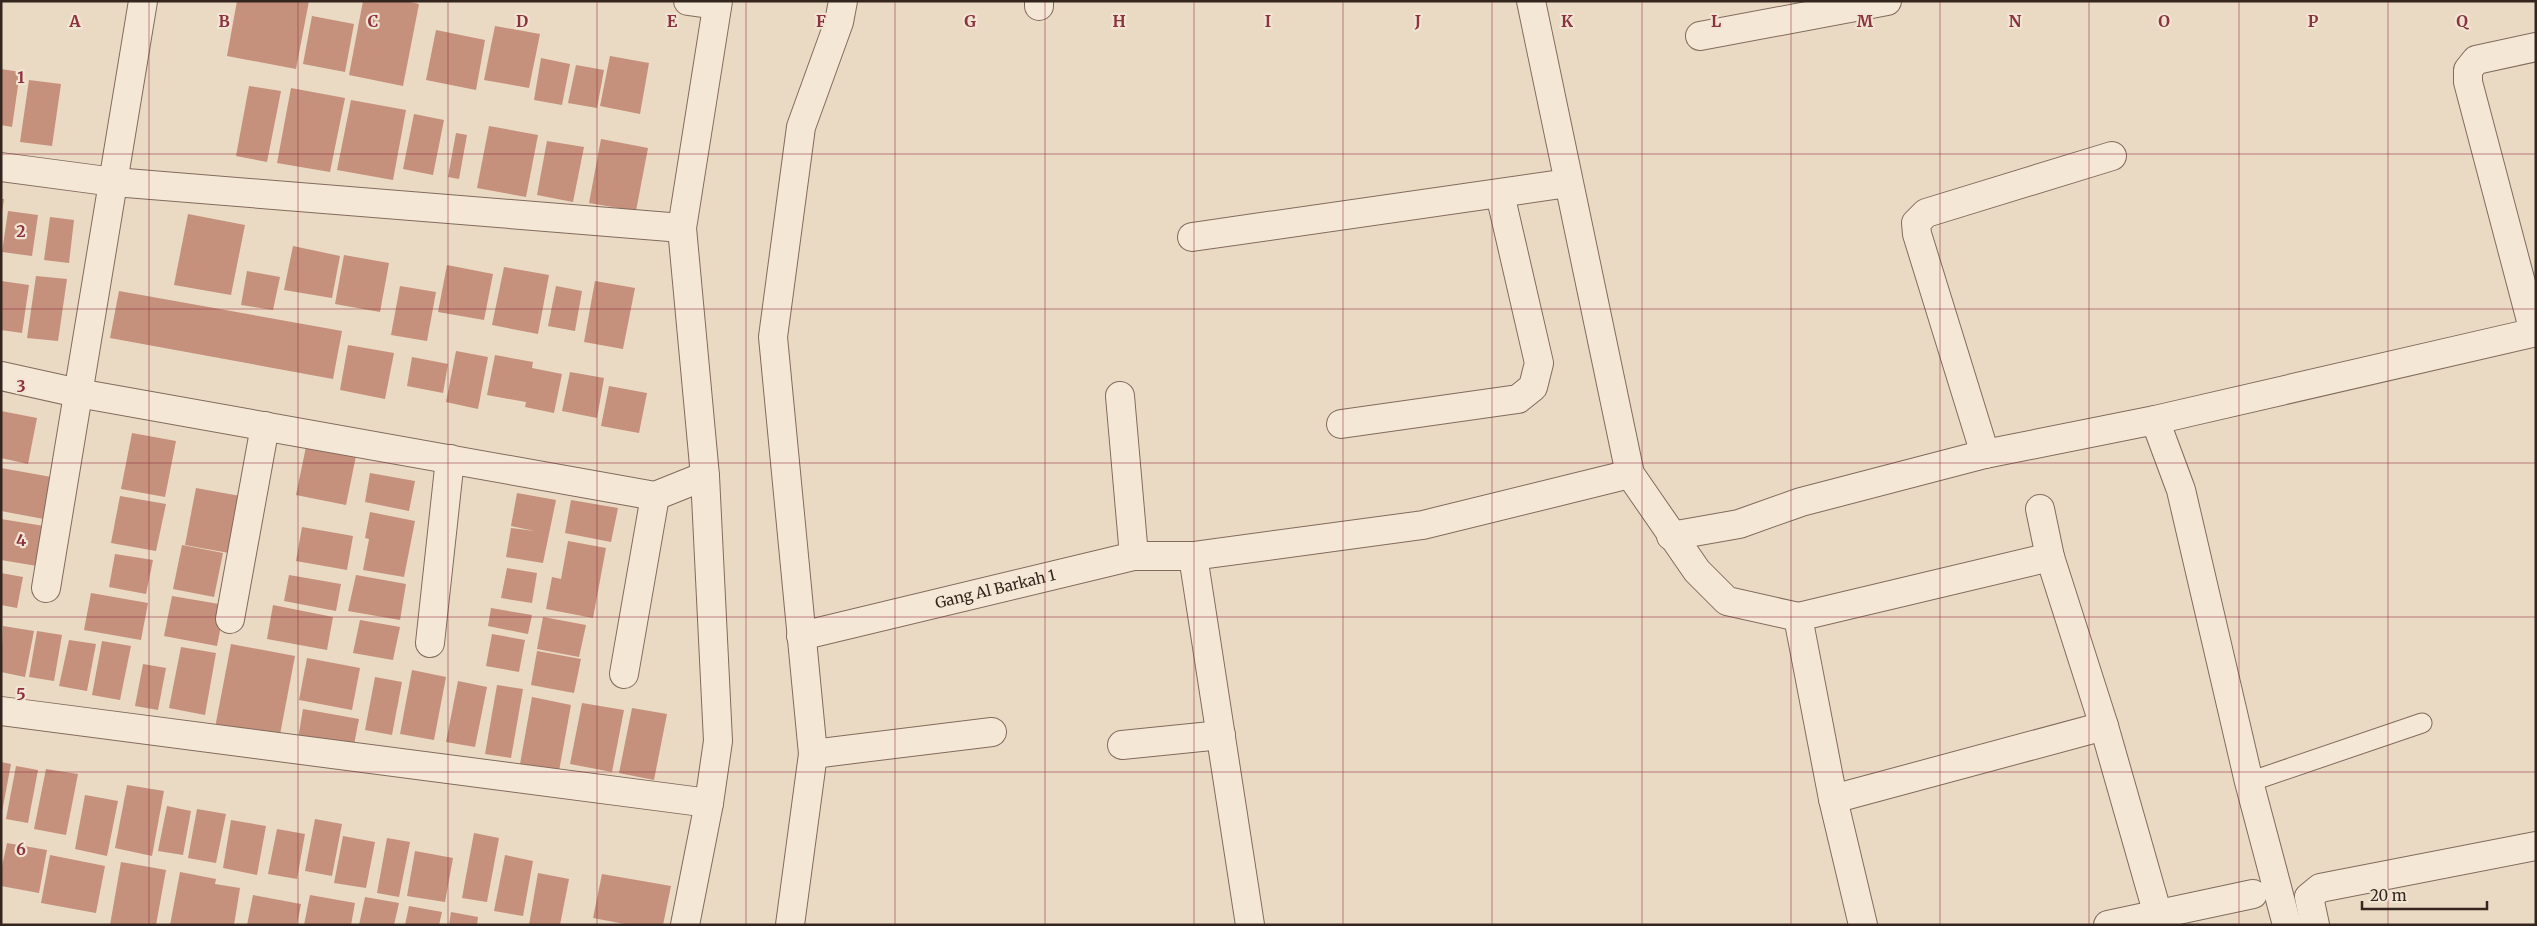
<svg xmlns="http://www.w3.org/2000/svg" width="2537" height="926" font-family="Merriweather,serif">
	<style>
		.building { fill: #c5907c }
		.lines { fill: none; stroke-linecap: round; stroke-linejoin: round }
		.lane-casing { stroke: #826b5c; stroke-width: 21 }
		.street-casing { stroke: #826b5c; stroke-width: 30 }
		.lane { stroke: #f5e7d6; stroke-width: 19 }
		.street { stroke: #f5e7d6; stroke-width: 28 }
		.grid { fill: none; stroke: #8c313e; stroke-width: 1; stroke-opacity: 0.55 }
		.labels { text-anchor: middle; stroke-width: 4.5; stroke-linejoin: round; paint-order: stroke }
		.street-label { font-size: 15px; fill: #34261e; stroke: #f2e4d2 }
		.grid-label { font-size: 16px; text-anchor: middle; font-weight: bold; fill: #8c313e; stroke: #f2e4d2; stroke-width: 4.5; stroke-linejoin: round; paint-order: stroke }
	</style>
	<rect width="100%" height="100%" fill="#ead9c3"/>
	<g class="building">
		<path d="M237,1h72l-13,68 -69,-13z"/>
		<path d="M363,1h43l13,3 -16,82 -54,-11z"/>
		<path d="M312,16l42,8 -9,48 -42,-8z"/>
		<path d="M495,26l45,8 -11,54 -45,-8z"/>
		<path d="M436,30l49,10 -9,50 -50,-10z"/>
		<path d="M610,56l39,7 -9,51 -40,-8z"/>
		<path d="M541,58l29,6 -8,41 -28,-5z"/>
		<path d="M576,65l28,5 -7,38 -29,-5z"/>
		<path d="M1,69l19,3 -8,55 -11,-2z"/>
		<path d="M29,80l32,4 -9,62 -32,-4z"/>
		<path d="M249,86l32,5 -14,71 -31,-6z"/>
		<path d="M291,88l54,10 -15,74 -53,-9z"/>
		<path d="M351,100l55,10 -13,70 -56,-10z"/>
		<path d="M414,114l30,6 -11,55 -30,-6z"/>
		<path d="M489,126l49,9 -12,62 -49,-9z"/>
		<path d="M456,133l11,2 -8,44 -11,-2z"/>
		<path d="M601,139l47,9 -12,63 -47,-8z"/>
		<path d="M547,141l37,6 -11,55 -36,-7z"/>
		<path d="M1,199h3l-2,13h-1z"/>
		<path d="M8,211l30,4 -6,41 -30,-4z"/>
		<path d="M188,214l57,11 -14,70 -57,-10z"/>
		<path d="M50,217l24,3 -5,43 -25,-3z"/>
		<path d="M293,246l47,10 -8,42 -48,-8z"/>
		<path d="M344,255l45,8 -9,49 -45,-8z"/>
		<path d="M447,265l46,9 -9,46 -46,-8z"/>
		<path d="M504,267l45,8 -11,59 -46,-9z"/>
		<path d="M247,271l33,6 -7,33 -32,-5z"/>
		<path d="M36,276l31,3 -9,62 -31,-3z"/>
		<path d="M1,281l28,4 -7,48 -21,-3z"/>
		<path d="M595,281l40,7 -12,61 -39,-7z"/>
		<path d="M400,286l36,6 -9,49 -36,-6z"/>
		<path d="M556,286l26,5 -7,40 -27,-5z"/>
		<path d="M119,291l223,40 -9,48 -223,-41z"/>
		<path d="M348,345l46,8 -9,46 -45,-9z"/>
		<path d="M456,351l32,6 -10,52 -32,-7z"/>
		<path d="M495,355l38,7 -1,6 30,6 -8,39 -29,-6 1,-5 -39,-7z"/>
		<path d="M412,357l36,7 -5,29 -36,-7z"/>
		<path d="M570,372l34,6 -7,40 -35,-7z"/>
		<path d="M609,386l38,7 -8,40 -38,-7z"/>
		<path d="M1,411l36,7 -9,46 -27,-6z"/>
		<path d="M132,433l44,8 -11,56 -44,-8z"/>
		<path d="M307,442l50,9 -11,54 -50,-10z"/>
		<path d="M1,468l56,10 -8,42 -48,-9z"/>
		<path d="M370,473l45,8 -6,30 -44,-9z"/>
		<path d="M196,488l44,8 -11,57 -44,-8z"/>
		<path d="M517,493l39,7 -13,63 -37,-6 5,-29 24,3 -24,-5z"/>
		<path d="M120,496l46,8 -10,47 -45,-8z"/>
		<path d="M571,500l47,8 -7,34 -46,-9z"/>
		<path d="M370,512l45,9 -11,56 -41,-7 6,-31 -4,-1z"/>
		<path d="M1,519l49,8 -7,40 -42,-7z"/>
		<path d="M302,527l51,9 -6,34 -51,-9z"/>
		<path d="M568,541l38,7 -13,70 -47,-9 6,-32 9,2z"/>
		<path d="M182,545l41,8 -9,44 -41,-8z"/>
		<path d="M115,554l38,6 -7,34 -37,-7z"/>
		<path d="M507,568l30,5 -5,30 -31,-5z"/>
		<path d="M1,573l22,4 -6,31 -16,-3z"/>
		<path d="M289,575l52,9 -5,27 -52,-10z"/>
		<path d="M356,575l50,9 -6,36 -52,-9z"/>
		<path d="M91,593l57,10 -7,37 -57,-10z"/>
		<path d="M172,596l53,9 -8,41 -53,-10z"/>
		<path d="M273,605l60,12 -6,33 -60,-11z"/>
		<path d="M491,608l41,7 -4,19 -40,-8z"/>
		<path d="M543,617l43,8 -7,32 -42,-8z"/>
		<path d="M360,620l40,7 -7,33 -40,-7z"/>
		<path d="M3,626l31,5 -9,46 -24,-5z"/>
		<path d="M37,631l25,4 -8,46 -25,-4z"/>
		<path d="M492,634l33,6 -6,32 -33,-6z"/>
		<path d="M69,640l27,4 -9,47 -28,-5z"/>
		<path d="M102,641l29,5 -11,54 -28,-5z"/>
		<path d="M231,644l64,12 -17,89 -64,-12z"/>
		<path d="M181,647l35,6 -11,62 -36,-7z"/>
		<path d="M537,651l44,8 -7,34 -43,-8z"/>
		<path d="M307,658l53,10 -8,42 -53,-10z"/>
		<path d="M143,664l23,4 -8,42 -23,-4z"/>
		<path d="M412,670l34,7 -12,63 -34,-6z"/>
		<path d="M375,677l27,5 -10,53 -27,-5z"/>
		<path d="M458,681l29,6 -12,60 -29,-5z"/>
		<path d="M497,685l26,4 -12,69 -26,-4z"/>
		<path d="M532,697l39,8 -12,66 -39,-7z"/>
		<path d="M582,703l42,7 -12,62 -42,-8z"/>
		<path d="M632,708l35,6 -13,66 -35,-7z"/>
		<path d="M303,709l56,10 -7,36 -55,-10z"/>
		<path d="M1,762l10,2 -9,48h-1z"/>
		<path d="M16,766l22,4 -10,53 -22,-4z"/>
		<path d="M46,769l32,5 -12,61 -32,-6z"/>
		<path d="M127,785l37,6 -12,65 -37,-8z"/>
		<path d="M85,795l33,6 -11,55 -32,-7z"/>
		<path d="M167,806l24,5 -8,44 -25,-4z"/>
		<path d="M197,809l29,5 -10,49 -28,-5z"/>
		<path d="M315,819l27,5 -10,52 -27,-5z"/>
		<path d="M231,820l35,6 -9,49 -34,-7z"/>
		<path d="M277,829l28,5 -8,45 -29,-5z"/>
		<path d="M474,833l25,5 -12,64 -25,-4z"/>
		<path d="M343,836l32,6 -9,46 -32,-5z"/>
		<path d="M387,838l23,4 -11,55 -22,-4z"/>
		<path d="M7,843l40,7 -8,43 -38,-7v-15z"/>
		<path d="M415,851l38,7 -8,44 -38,-6z"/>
		<path d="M50,855l55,11 -9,47 -55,-10z"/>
		<path d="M505,855l28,6 -10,55 -29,-5z"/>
		<path d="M121,862l45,8 -10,55h-46z"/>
		<path d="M180,872l36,7 -1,5 25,4 -6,37h-64z"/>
		<path d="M538,873l31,6 -9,46h-31z"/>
		<path d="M602,874l69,12 -8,39h-33l-37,-7z"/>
		<path d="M253,895l48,9 -4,21h-50z"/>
		<path d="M310,895l45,8 -4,22h-47z"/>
		<path d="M365,897l34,6 -5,22h-35z"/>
		<path d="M409,906l33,6 -3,13h-34z"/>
		<path d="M451,912l27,5 -1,8h-28z"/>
	</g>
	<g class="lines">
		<defs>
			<path id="lane" d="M2249,782l173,-59"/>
			<g id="street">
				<path d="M688,1l29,4"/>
				<path d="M1531,1l99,473 67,97 30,30 71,16 35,182 30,126"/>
				<path d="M1039,6v-5"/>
				<path d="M1700,36l187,-35"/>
				<path d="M1,167l113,15 568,46"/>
				<path d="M1192,237l376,-54"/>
				<path d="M2534,332l-66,-250v-12l8,-10 60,-13"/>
				<path d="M1,376l77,17 577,103 50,-20"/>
				<path d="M1120,396l14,160"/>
				<path d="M2155,420l381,-88"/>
				<path d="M1341,424l177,-25 15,-12 6,-24 -39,-169"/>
				<path d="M1985,454l-68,-220 -1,-11 10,-10 186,-57"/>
				<path d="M2040,509l10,48 54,169 54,189"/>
				<path d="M1671,536l68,-12 62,-22 184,-48 170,-34 26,70 68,292 38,143"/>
				<path d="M1193,556l57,369"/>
				<path d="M46,588l97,-587"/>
				<path d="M1798,617l252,-60"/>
				<path d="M230,619l35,-193"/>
				<path id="s1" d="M801,636l333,-80h59l230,-31 207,-51"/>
				<path d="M430,643l20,-184"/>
				<path d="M624,674l31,-178"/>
				<path d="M1,711l708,92"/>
				<path d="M1122,745l99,-10"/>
				<path d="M813,754l179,-22"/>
				<path d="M1833,799l271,-73"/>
				<path d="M685,925l24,-122 9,-62 -13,-265 -23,-248 36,-227"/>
				<path d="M790,925l23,-171 -40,-417 28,-210 38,-105 4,-21"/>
				<path d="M2108,925l145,-31"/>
				<path d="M2315,925l-6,-28 11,-9 216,-42"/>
			</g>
		</defs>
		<use href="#lane" class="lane-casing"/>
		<use href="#street" class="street-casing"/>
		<use href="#lane" class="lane"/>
		<use href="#street" class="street"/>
	</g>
	<path class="grid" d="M149,1v924M298,1v924M448,1v924M597,1v924M746,1v924M895,1v924M1045,1v924M1194,1v924M1343,1v924M1492,1v924M1642,1v924M1791,1v924M1940,1v924M2089,1v924M2239,1v924M2388,1v924M1,154h2535M1,309h2535M1,463h2535M1,617h2535M1,772h2535"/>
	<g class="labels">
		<g class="street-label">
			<text dy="5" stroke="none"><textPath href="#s1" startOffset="200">Gang Al Barkah 1</textPath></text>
		</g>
	</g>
	<g class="grid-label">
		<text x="75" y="27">A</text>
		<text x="224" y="27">B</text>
		<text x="373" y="27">C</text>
		<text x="522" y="27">D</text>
		<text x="672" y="27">E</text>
		<text x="821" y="27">F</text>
		<text x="970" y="27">G</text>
		<text x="1119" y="27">H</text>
		<text x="1268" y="27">I</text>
		<text x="1418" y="27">J</text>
		<text x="1567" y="27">K</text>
		<text x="1716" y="27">L</text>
		<text x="1865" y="27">M</text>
		<text x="2015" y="27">N</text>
		<text x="2164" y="27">O</text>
		<text x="2313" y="27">P</text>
		<text x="2462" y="27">Q</text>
		<text x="21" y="83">1</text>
		<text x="21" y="237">2</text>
		<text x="21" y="392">3</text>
		<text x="21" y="546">4</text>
		<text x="21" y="700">5</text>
		<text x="21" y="855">6</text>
	</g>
	<rect width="2537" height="926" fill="none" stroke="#34261e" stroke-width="5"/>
	<path d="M2362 901v8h125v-8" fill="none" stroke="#34261e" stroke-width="2.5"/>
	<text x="2370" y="901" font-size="15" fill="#34261e" stroke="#f2e4d2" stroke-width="4" paint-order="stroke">20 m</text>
</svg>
